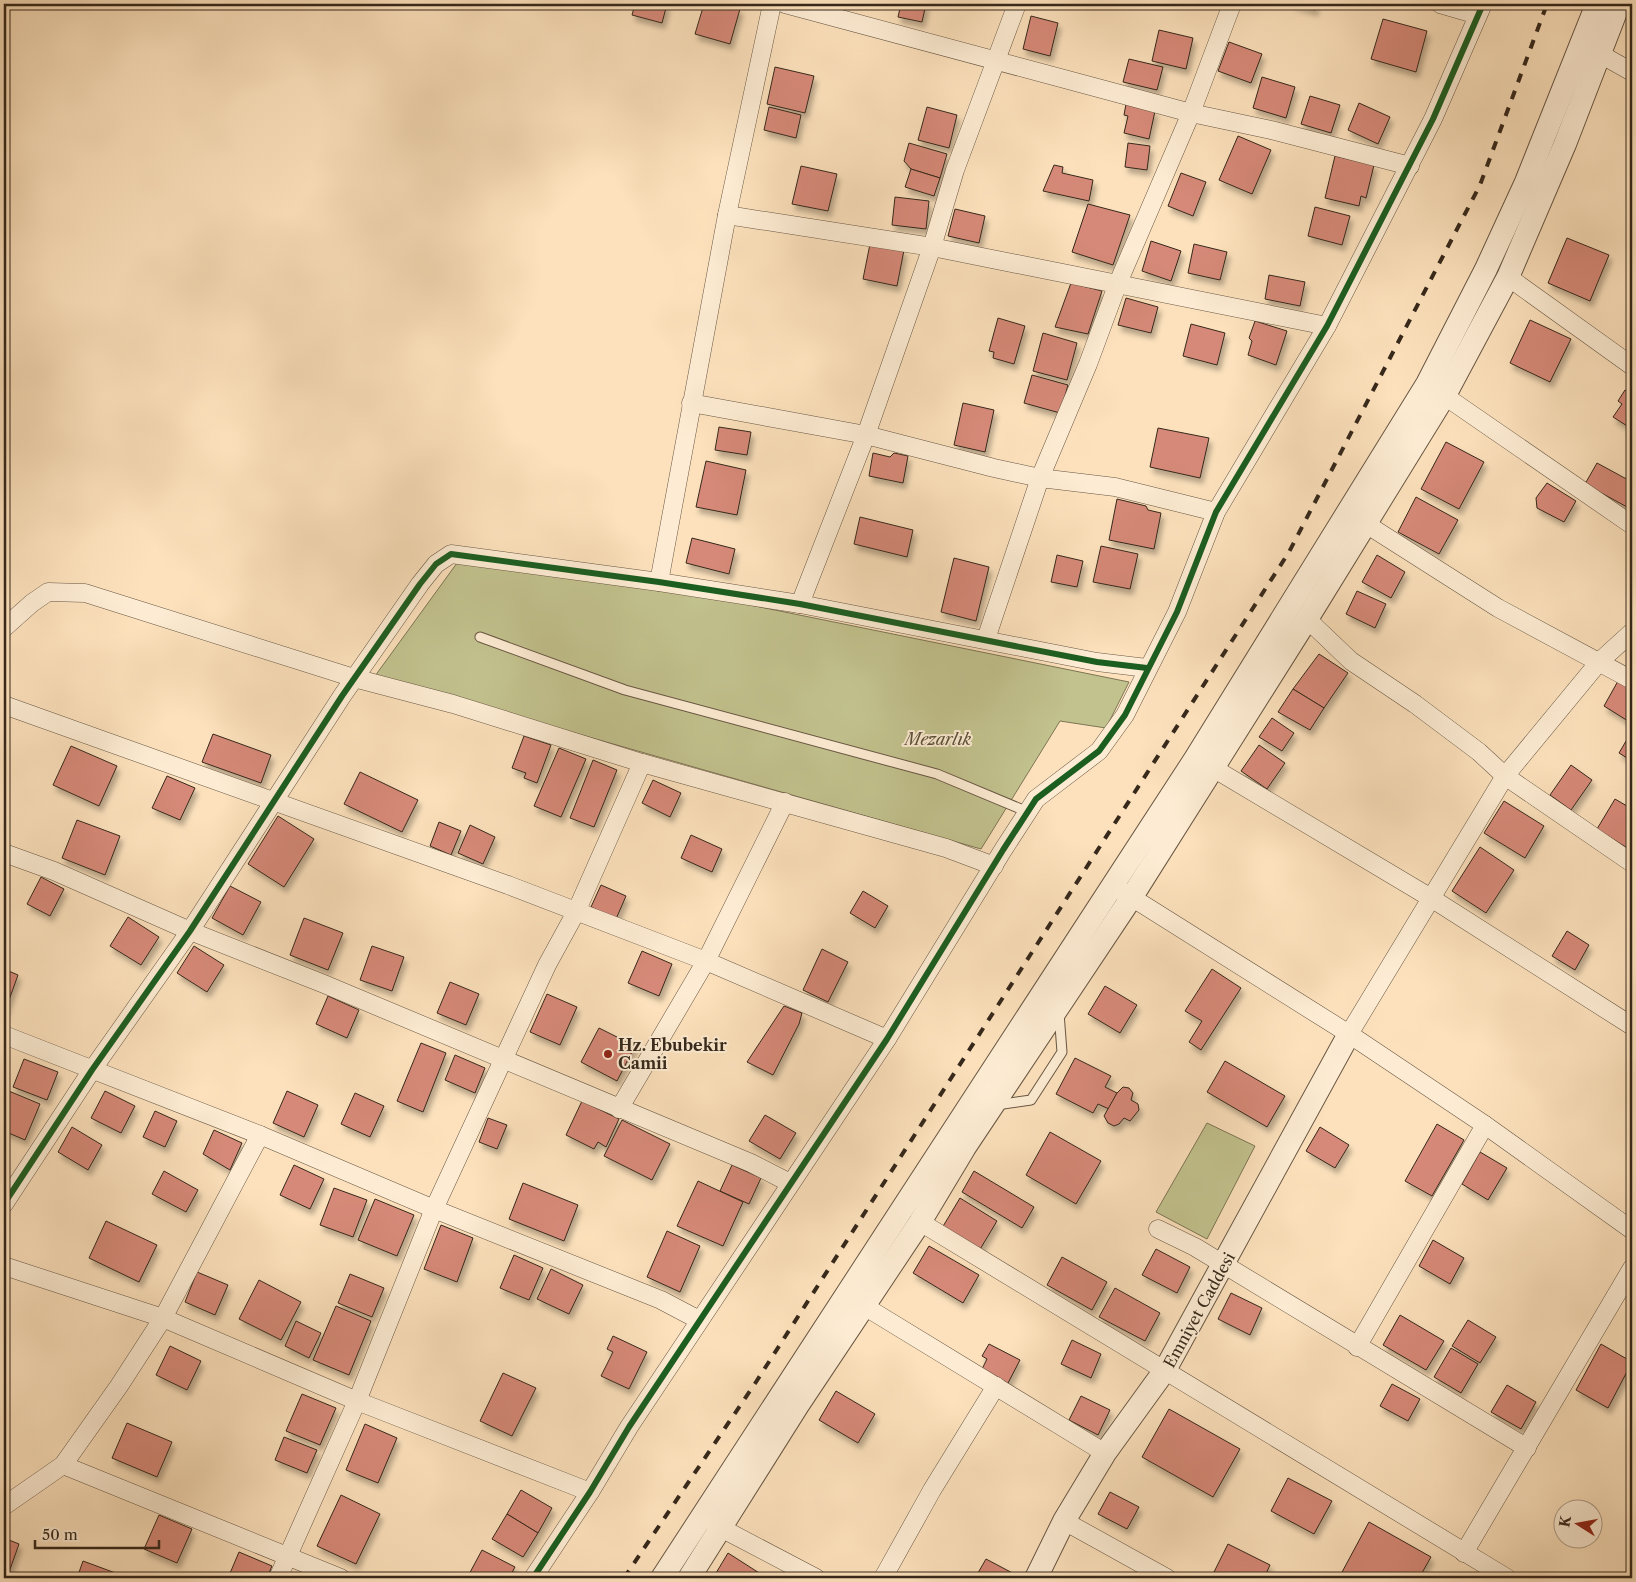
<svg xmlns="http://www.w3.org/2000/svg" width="1636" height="1582" font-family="'Libre Caslon Text',serif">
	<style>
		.green { fill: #c2c28e; stroke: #7c7554 }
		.building { fill: #d68978; stroke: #36281b; filter: url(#shadow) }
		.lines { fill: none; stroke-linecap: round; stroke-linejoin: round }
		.service-casing { stroke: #685643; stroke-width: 11 }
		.minor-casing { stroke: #685643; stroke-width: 19 }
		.tertiary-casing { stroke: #685643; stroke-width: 24 }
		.service { stroke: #fdecd3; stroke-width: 9 }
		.minor { stroke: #fdecd3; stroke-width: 18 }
		.tertiary { stroke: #fdecd3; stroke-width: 22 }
		.rail { stroke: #36281b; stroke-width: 4; stroke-dasharray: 9 9; stroke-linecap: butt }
		.cycleway-casing { stroke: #fdecd3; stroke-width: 9 }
		.cycleway { stroke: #1b5e20; stroke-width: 6 }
		.poi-dot { fill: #8f2418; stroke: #fdecd3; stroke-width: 2 }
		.labels { text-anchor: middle; stroke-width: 4; stroke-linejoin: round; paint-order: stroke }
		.park-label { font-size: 16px; font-style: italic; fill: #594e38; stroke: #fdecd3 }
		.poi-label { font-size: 16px; font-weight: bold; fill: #36281b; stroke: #fdecd3; text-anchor: start }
		.street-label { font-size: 16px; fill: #36281b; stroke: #fdecd3 }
	</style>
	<defs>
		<filter id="shadow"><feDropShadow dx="3" dy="5.5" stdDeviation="2.5" flood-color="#0004"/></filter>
	</defs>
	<rect width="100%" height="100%" fill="#fce1bc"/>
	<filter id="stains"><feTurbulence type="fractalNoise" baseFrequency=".004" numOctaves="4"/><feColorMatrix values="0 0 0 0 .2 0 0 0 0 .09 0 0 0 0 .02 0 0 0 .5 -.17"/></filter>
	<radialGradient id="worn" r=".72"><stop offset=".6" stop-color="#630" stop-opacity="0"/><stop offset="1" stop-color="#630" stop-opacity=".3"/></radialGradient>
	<g class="green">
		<path d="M457,563l239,31 433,88 -23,46 -46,-7 -79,128 -606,-173z"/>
		<path d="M1207,1123l48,23 -48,93 -51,-27z"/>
	</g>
	<g class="building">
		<path d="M635,4h32l-5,19 -30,-8z"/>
		<path d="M704,4h17l19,5 -10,35 -35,-10z"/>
		<path d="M901,4h25l-4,18 -24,-5z"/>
		<path d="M1292,4h24l-1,6z"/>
		<path d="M1031,16l27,7 -8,33 -27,-7z"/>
		<path d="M1383,19l44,12 -11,41 -45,-13z"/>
		<path d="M1159,30l34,8 -7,31 -34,-8z"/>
		<path d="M1229,42l33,12 -11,29 -33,-12z"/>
		<path d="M1129,59l34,8 -6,23 -34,-8z"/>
		<path d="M775,67l39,9 -9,37 -38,-9z"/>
		<path d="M1262,77l33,10 -9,31 -33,-10z"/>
		<path d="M1310,96l30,9 -9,28 -30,-9z"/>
		<path d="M1359,103l31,14 -12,27 -30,-14z"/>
		<path d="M1126,104l29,7 -6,28 -25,-6 4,-17 -4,-1z"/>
		<path d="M769,107l32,8 -5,23 -32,-8z"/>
		<path d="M927,107l30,8 -8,33 -31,-8z"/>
		<path d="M1238,136l33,14 -19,44 -33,-14z"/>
		<path d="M909,143l38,11 -7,24 -29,-9 -7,-8z"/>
		<path d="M1128,143l22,3 -3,24 -22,-3z"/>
		<path d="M1335,156l39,9 -8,33 -5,-2 -2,10 -34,-8z"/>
		<path d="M1054,165l9,2 -1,6 31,7 -4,21 -46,-10z"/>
		<path d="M801,166l36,8 -9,37 -36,-7z"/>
		<path d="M911,169l29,9 -6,18 -29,-9z"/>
		<path d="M1181,173l25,9 -13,34 -25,-10z"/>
		<path d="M895,197l34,4 -3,28 -34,-4z"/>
		<path d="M1088,204l42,11 -17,50 -41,-13z"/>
		<path d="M1315,207l35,9 -8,29 -34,-9z"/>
		<path d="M955,209l30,7 -6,27 -31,-7z"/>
		<path d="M1567,238l42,17 -19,46 -42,-18z"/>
		<path d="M1151,241l30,10 -10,30 -29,-10z"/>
		<path d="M870,244l34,6 -7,36 -34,-7z"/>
		<path d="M1194,244l33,8 -7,28 -32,-7z"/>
		<path d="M1269,275l36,7 -5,24 -35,-7z"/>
		<path d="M1071,283l31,8 -14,43 -33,-7z"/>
		<path d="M1126,298l32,9 -7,26 -33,-8z"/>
		<path d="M998,318l27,8 -11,38 -21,-6 1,-6 -5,-1z"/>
		<path d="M1530,320l41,19 -21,43 -40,-19z"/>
		<path d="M1255,321l32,10 -11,34 -28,-10 4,-14 -3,-3z"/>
		<path d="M1191,324l34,9 -8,32 -34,-9z"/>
		<path d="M1043,333l34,10 -10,37 -34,-9z"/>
		<path d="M1032,375l36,10 -8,28 -36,-10z"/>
		<path d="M1625,390l7,4v35l-19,-12 9,-13 -4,-3z"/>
		<path d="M963,403l31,7 -9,42 -31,-7z"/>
		<path d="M719,427l32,5 -4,23 -32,-5z"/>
		<path d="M1158,428l51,10 -9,40 -50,-11z"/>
		<path d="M1446,442l38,20 -25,47 -38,-20z"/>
		<path d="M873,453l17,4 4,-4 14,3 -5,27 -34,-7z"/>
		<path d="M706,461l40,9 -9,45 -41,-8z"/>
		<path d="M1597,463l35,19v15l-5,10 -42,-23z"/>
		<path d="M1547,483l29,18 -12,21 -27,-14 -1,-10z"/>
		<path d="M1416,497l42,23 -19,34 -41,-22z"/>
		<path d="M1117,499l29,7 2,4 13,3 -7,36 -45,-9z"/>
		<path d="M860,517l53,13 -6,27 -53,-13z"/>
		<path d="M692,538l43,11 -6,25 -43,-11z"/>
		<path d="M1101,546l37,8 -8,35 -37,-7z"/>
		<path d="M1057,555l26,6 -6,26 -26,-5z"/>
		<path d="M1377,555l28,17 -14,26 -29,-16z"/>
		<path d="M954,558l35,9 -13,54 -35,-9z"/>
		<path d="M1357,591l29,13 -11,24 -29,-14z"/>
		<path d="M1319,654l29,19 -24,35 -31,-19z"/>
		<path d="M1618,681l14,8v24l-4,8 -24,-15z"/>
		<path d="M1293,689l31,19 -14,22 -32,-18z"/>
		<path d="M1272,718l22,15 -12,18 -23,-14z"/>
		<path d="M1632,731v30l-13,-8z"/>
		<path d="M213,734l58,21 -10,28 -59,-21z"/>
		<path d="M524,736l27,9 -14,38 -13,-5 2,-5 -14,-5z"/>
		<path d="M1259,745l26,18 -18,26 -26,-18z"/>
		<path d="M71,746l46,20 -18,40 -46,-21z"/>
		<path d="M559,748l27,11 -25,58 -27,-11z"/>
		<path d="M593,760l24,10 -23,57 -24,-9z"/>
		<path d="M1571,765l21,15 -21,30 -21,-15z"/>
		<path d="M360,772l58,28 -16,32 -58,-28z"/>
		<path d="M167,776l28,12 -15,32 -28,-12z"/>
		<path d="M653,780l28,13 -11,24 -28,-14z"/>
		<path d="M1615,799l17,10v42l-35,-22z"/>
		<path d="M1504,801l40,25 -19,32 -41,-25z"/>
		<path d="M278,816l36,23 -30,48 -36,-23z"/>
		<path d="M77,820l43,16 -15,39 -43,-17z"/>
		<path d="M439,822l22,9 -10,24 -21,-9z"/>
		<path d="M470,825l25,12 -12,27 -25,-11z"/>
		<path d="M691,835l31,14 -10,23 -31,-14z"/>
		<path d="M1480,847l34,23 -28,43 -34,-22z"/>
		<path d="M41,877l23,12 -14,27 -23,-12z"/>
		<path d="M601,885l25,11 -10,23 -25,-12z"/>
		<path d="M230,886l31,16 -18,33 -31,-17z"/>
		<path d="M863,891l25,15 -13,22 -25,-15z"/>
		<path d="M128,917l31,20 -18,28 -31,-19z"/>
		<path d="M304,918l39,15 -15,37 -38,-15z"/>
		<path d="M1567,931l22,14 -14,25 -23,-14z"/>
		<path d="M194,946l30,19 -17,27 -30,-19z"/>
		<path d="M372,946l32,11 -12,34 -32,-11z"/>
		<path d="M822,949l26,13 -20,40 -25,-12z"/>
		<path d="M642,951l30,13 -13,32 -31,-13z"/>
		<path d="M4,969l14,6 -14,39z"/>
		<path d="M1212,969l29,19 -40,62 -12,-8 13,-21 -17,-10z"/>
		<path d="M450,982l29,12 -13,31 -29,-12z"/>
		<path d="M1105,986l32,19 -17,28 -32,-19z"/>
		<path d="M547,994l30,13 -17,38 -30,-13z"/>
		<path d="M328,996l31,14 -12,28 -31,-14z"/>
		<path d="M784,1006l18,7 -3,11 -26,51 -26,-13z"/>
		<path d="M599,1028l36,18 -18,35 -36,-19z"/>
		<path d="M421,1043l25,10 -23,59 -26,-11z"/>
		<path d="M455,1055l30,13 -10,25 -30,-13z"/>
		<path d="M1075,1058l36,18 -6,11 12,6 -8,16 -11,-5 -5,9 -37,-19z"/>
		<path d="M24,1059l34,13 -11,28 -34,-13z"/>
		<path d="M1225,1061l60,35 -18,31 -60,-35z"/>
		<path d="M1123,1087l6,1 4,5 -2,7 7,4 1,6 -9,11 -6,-3 -5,6 -5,2 -6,-3 -4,-7 13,-23z"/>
		<path d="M4,1089l36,15 -15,36 -21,-9z"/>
		<path d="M105,1091l30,15 -14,27 -30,-15z"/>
		<path d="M287,1091l31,14 -14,32 -31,-14z"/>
		<path d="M355,1093l29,13 -14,31 -29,-13z"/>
		<path d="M582,1101l37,18 -13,28 -8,-5 -4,7 -28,-14z"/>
		<path d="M155,1111l22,10 -12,26 -22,-10z"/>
		<path d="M765,1115l31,18 -16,26 -31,-18z"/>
		<path d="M488,1118l19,7 -10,24 -18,-7z"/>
		<path d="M622,1120l48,24 -18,36 -48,-24z"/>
		<path d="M1437,1124l27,16 -32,56 -27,-15z"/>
		<path d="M72,1127l30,18 -14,25 -30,-18z"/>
		<path d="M1320,1127l29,18 -14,23 -29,-17z"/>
		<path d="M214,1130l28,13 -12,27 -27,-16z"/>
		<path d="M1050,1132l51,29 -25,43 -50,-29z"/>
		<path d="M1480,1152l27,16 -19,32 -26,-16z"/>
		<path d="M294,1165l30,14 -14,30 -30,-14z"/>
		<path d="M732,1165l29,13 -12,26 -29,-13z"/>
		<path d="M164,1171l34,19 -12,22 -34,-18z"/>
		<path d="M974,1171l60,36 -12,21 -60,-36z"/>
		<path d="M698,1181l45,21 -20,44 -46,-20z"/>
		<path d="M523,1183l55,22 -14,36 -55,-22z"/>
		<path d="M334,1188l33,12 -14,37 -33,-12z"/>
		<path d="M960,1198l37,23 -18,30 -37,-23z"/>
		<path d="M375,1199l39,16 -17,41 -39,-16z"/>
		<path d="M106,1221l51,24 -18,37 -50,-24z"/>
		<path d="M441,1225l32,13 -16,44 -33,-13z"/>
		<path d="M667,1231l33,15 -20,46 -33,-15z"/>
		<path d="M1433,1240l31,18 -14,26 -31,-18z"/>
		<path d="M929,1246l50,29 -16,28 -50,-30z"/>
		<path d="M1156,1249l34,18 -13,26 -35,-18z"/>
		<path d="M514,1255l29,13 -14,32 -29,-12z"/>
		<path d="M1062,1257l45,25 -15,28 -45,-25z"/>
		<path d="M551,1269l32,16 -14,29 -32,-15z"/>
		<path d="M197,1272l31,13 -13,30 -30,-13z"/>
		<path d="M350,1274l34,14 -12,29 -34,-14z"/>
		<path d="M259,1280l42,22 -20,38 -42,-21z"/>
		<path d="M1115,1288l45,25 -15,28 -46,-24z"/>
		<path d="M1231,1293l31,15 -12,27 -32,-16z"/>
		<path d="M336,1306l35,15 -22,54 -36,-15z"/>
		<path d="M1400,1315l44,26 -18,29 -43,-25z"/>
		<path d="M1468,1320l28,17 -16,26 -28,-17z"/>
		<path d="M296,1321l25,12 -12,25 -24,-12z"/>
		<path d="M613,1336l34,16 -18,37 -28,-13 12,-24 -6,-3z"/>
		<path d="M1072,1340l29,14 -10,24 -30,-14z"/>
		<path d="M989,1344l31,16 -13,25 -26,-14 6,-12 -5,-3z"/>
		<path d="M1601,1344l31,18 -24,46 -32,-18z"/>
		<path d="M170,1346l31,15 -14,29 -31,-15z"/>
		<path d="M1451,1348l27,16 -17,29 -27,-16z"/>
		<path d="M503,1373l33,15 -24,48 -32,-15z"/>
		<path d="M1392,1384l28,15 -12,22 -28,-15z"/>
		<path d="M1507,1385l29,17 -15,27 -30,-17z"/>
		<path d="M836,1391l39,23 -17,29 -39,-23z"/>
		<path d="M302,1394l34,14 -16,37 -34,-14z"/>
		<path d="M1081,1396l29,14 -12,25 -29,-15z"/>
		<path d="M1169,1409l71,40 -27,48 -71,-40z"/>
		<path d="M127,1423l45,19 -15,35 -45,-19z"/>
		<path d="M365,1424l32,14 -19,45 -32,-13z"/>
		<path d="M284,1437l33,13 -10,23 -32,-13z"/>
		<path d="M1288,1478l44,23 -18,33 -43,-23z"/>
		<path d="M521,1490l31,18 -14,25 -31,-19z"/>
		<path d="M1110,1492l29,15 -12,22 -29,-15z"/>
		<path d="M341,1495l39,19 -24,50 -39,-18z"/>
		<path d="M507,1514l31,19 -15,24 -31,-18z"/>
		<path d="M159,1515l33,14 -15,34 -33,-14z"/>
		<path d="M1369,1522l62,35 -12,21h-70l-8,-4z"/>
		<path d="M4,1538l15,6 -11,31 -4,-1z"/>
		<path d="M1228,1544l42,21 -6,13h-53z"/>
		<path d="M482,1550l33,17 -6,11h-42z"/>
		<path d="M239,1552l33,14 -5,12h-39z"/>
		<path d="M728,1553l39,25h-54z"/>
		<path d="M986,1559l34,18 -1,1h-44z"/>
		<path d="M83,1561l46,17h-52z"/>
	</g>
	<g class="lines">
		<defs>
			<g id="service">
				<path d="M480,637l145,53 312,84 91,38"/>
				<path d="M996,1105l35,-5 31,-48 -3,-39"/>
			</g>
			<g id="minor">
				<path d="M785,4l406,109 80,17 139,36"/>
				<path d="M1440,4l38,11"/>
				<path d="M1600,54l32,18"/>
				<path d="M727,215l205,32 395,79"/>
				<path d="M1508,277l124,89"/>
				<path d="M1436,390l196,135"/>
				<path d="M691,403l175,32 128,33 46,10 75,9 101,25"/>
				<path d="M1366,524l132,84 134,72"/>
				<path d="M659,582l68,-367 45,-211"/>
				<path d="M800,604l66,-169 66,-188 23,-77 62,-166"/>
				<path d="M1307,619l44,42 64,43 64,48 26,24 127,87"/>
				<path d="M4,628l28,-25 16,-11 37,1 269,85 99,26 189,59 304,85 48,18"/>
				<path d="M986,639l54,-161 48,-114 30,-81 73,-170 41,-109"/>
				<path d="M4,705l504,180 198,76 181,78"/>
				<path d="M1203,762l228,136 201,128"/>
				<path d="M4,853l50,18 136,60 134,53 427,179 39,20"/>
				<path d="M1120,890l229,144 136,91 147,105"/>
				<path d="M1349,1034l156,-258 94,-114 33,-30"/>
				<path d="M4,1035l256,100 174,74 227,91 38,20"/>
				<path d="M619,1109l87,-148 79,-159"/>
				<path d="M4,1204l88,-134 98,-139 152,-235 78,-112 16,-20 15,-10 208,28 141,22 297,58 50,6"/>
				<path d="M920,1222l587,356"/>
				<path d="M1158,1229l37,18 332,201"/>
				<path d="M4,1266l159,52 194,83 233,91"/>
				<path d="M864,1306l241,147"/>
				<path d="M1357,1347l128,-222"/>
				<path d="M63,1465l278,113"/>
				<path d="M4,1506l59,-41 56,-79 44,-68 97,-183"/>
				<path d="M712,1521l9,7 95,50"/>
				<path d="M1064,1521l103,57"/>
				<path d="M1464,1553l168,-285"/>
				<path d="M278,1578l79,-177 77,-192 113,-244 29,-53 66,-149"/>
				<path d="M533,1578l57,-86 39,-65 258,-388 116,-189 33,-51 63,-48 26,-36 52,-103 39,-100 111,-186 106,-207 50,-115"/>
				<path d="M883,1578l49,-88 64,-104"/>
			</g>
			<g id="tertiary">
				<path d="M662,1578l533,-819 232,-375 59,-115 40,-87 71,-178"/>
				<path d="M689,1578l109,-173 122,-183 45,-75 166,-249 176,-279 138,-224 63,-118 57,-133 54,-140"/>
				<path d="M1036,1578l28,-57 41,-68 60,-83 184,-336"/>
			</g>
		</defs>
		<use href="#service" class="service-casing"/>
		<use href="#minor" class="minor-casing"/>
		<use href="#tertiary" class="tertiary-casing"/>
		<use href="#service" class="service"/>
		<use href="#minor" class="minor"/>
		<use href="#tertiary" class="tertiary"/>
		<path class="rail" d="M624,1578l132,-196 533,-830 191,-367 67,-181"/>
		<defs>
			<g id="cycleway">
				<path d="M4,1204l88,-134 98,-139 152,-235 78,-112 16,-20 15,-10 208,28 141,22 297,58 50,6"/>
				<path d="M533,1578l57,-86 39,-65 258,-388 116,-189 33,-51 63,-48 26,-36 52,-103 39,-100 111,-186 106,-207 50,-115"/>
			</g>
		</defs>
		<use href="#cycleway" class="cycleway-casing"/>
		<use href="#cycleway" class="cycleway"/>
	</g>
	<circle class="poi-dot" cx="608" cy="1054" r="5"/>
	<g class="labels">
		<g class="park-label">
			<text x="938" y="745">Mezarlık</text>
		</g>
		<g class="poi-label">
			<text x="618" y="1051">Hz. Ebubekir<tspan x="618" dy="18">Camii</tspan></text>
		</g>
		<g class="street-label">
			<text transform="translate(1199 1310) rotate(-61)" y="6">Emniyet Caddesi</text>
		</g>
	</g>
	<rect width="1636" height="1582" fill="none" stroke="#fce1bc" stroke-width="20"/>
	<rect x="5" y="5" width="1626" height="1572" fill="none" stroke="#36281b" stroke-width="2.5"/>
	<rect x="10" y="10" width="1616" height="1562" fill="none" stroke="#36281b"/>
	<g transform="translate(1578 1524) rotate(281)"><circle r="24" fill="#fdecd3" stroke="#ad9e89"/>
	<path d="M0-4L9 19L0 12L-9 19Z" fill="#8f2418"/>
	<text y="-8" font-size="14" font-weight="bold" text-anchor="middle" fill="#36281b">K</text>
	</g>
	<path d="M35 1540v8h124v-8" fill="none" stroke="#36281b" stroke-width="2.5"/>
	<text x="42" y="1540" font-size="15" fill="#36281b" stroke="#fdecd3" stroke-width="4" paint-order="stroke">50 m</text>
	<rect width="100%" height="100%" filter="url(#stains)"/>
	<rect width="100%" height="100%" fill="url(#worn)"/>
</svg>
